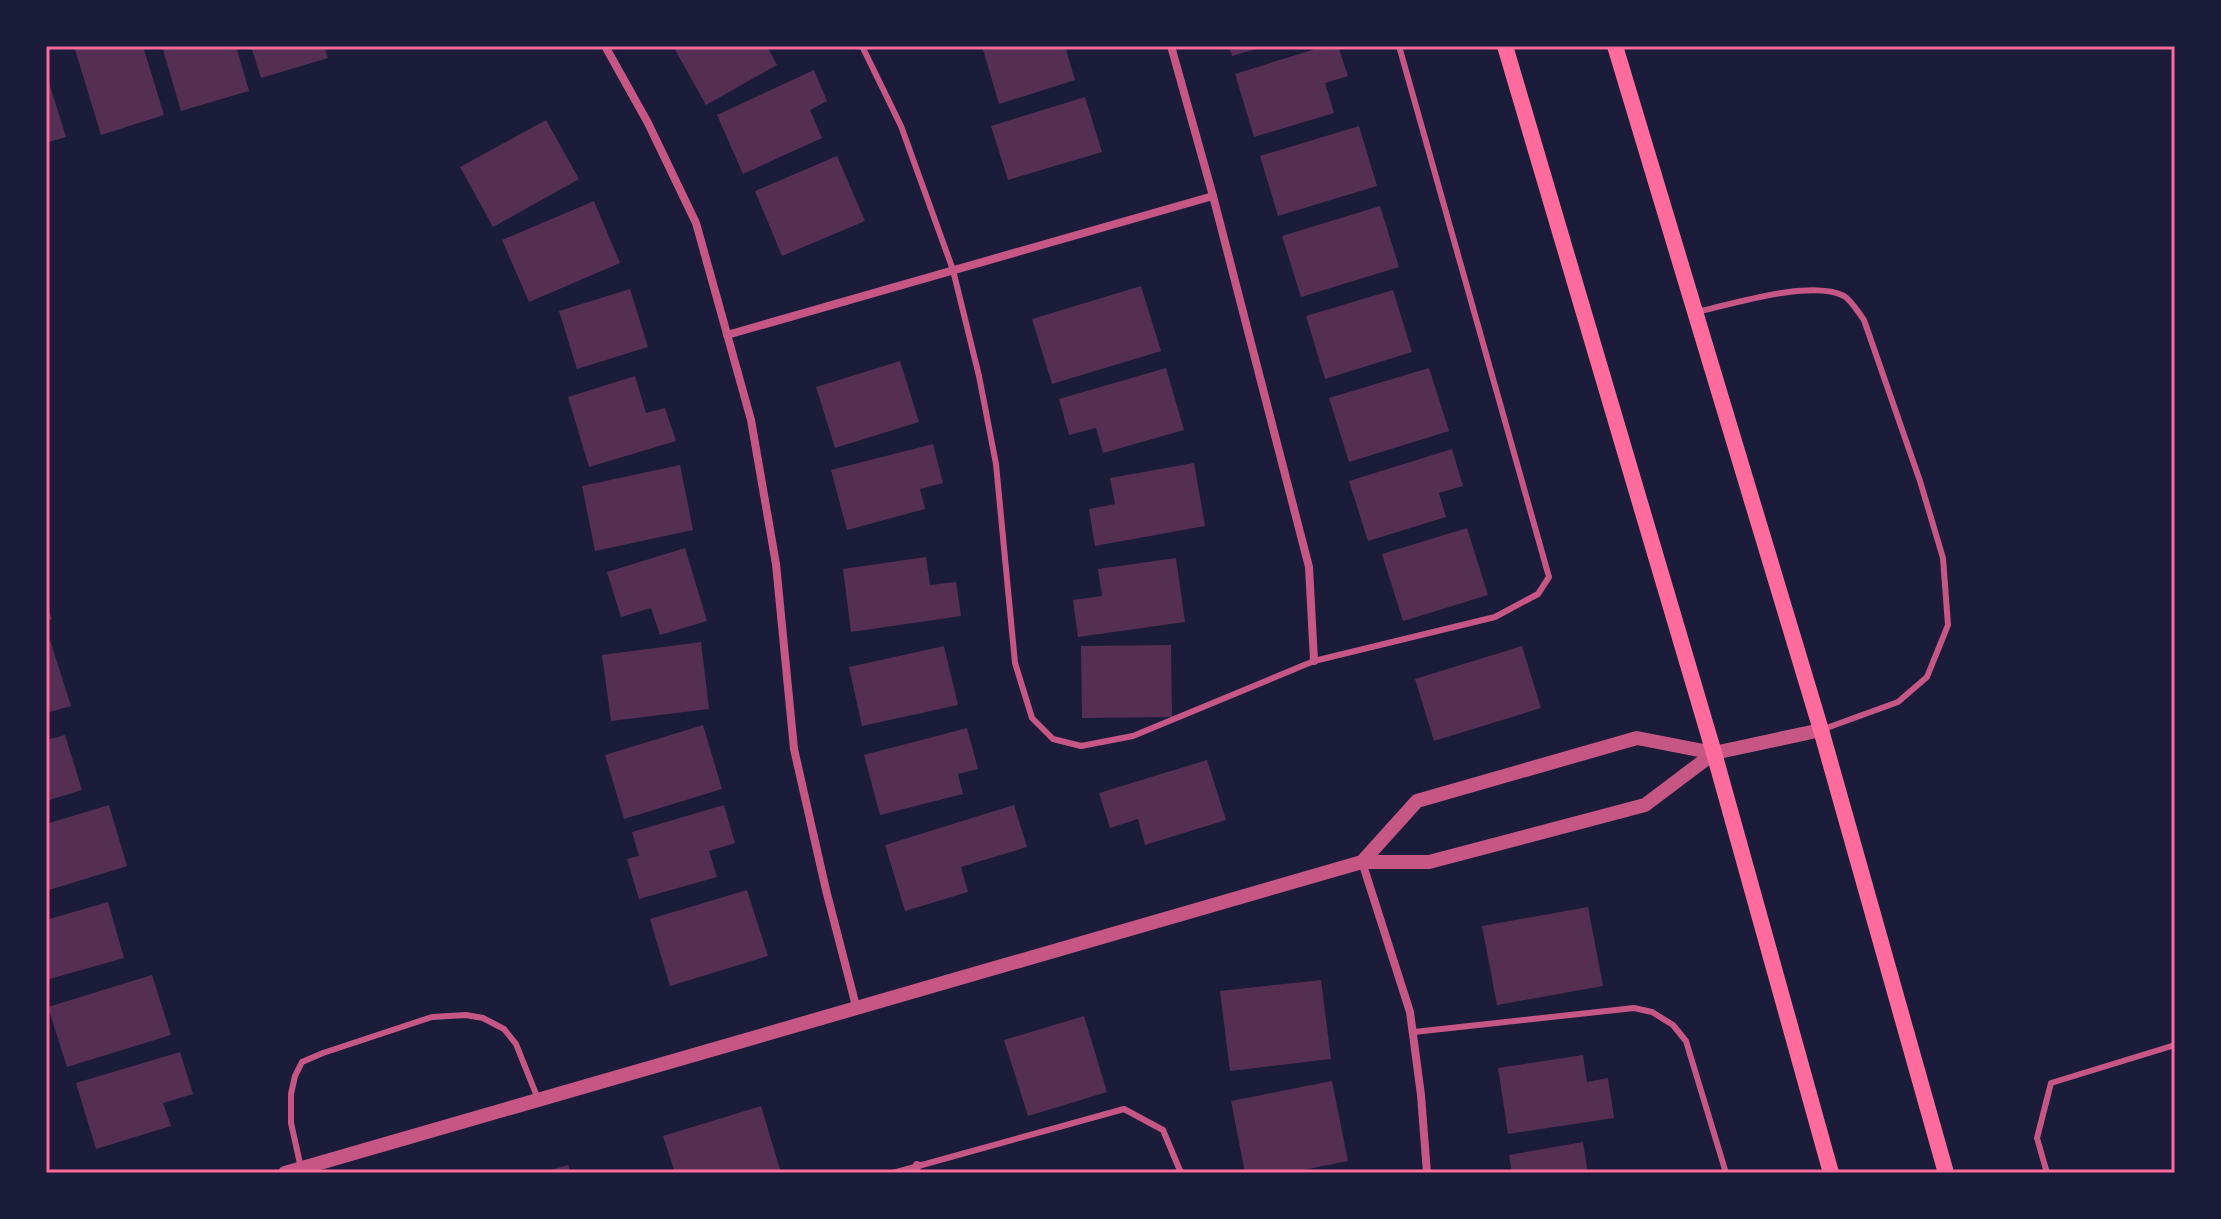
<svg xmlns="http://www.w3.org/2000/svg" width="2221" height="1219" font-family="'Sofia Sans Condensed',sans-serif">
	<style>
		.building { fill: #542f53 }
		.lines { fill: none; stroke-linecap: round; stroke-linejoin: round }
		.service { stroke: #c65784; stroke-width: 6 }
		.minor { stroke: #c65784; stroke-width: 8 }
		.tertiary { stroke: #c65784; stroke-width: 14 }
		.secondary { stroke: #ff6b9d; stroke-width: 16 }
		.neatline { fill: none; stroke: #ff6b9d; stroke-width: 3 }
	</style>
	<rect width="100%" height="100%" fill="#1b1b3a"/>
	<g class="building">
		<path d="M74,46h69l21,69 -63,20z"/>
		<path d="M162,46h74l13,45 -68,20z"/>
		<path d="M251,46h73l4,12 -67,20z"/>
		<path d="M673,46h98l-3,2 9,17 -71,40z"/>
		<path d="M982,46h83l10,34 -76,24z"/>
		<path d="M1229,46h34v1l-31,9z"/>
		<path d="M1325,46h13l10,30 -23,7 9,30 -80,24 -19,-63z"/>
		<path d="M814,70l13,31 -17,9 12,28 -79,36 -26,-59z"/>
		<path d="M46,73l20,64 -20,6z"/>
		<path d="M1085,97l17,55 -94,28 -17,-54z"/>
		<path d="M546,120l33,59 -86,48 -33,-60z"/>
		<path d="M1359,126l18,60 -99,30 -18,-60z"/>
		<path d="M837,156l28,65 -83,35 -27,-65z"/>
		<path d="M594,201l26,62 -91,39 -27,-62z"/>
		<path d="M1380,206l19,61 -98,30 -19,-61z"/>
		<path d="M1141,286l20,65 -109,33 -20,-65z"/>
		<path d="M630,289l18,58 -71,22 -18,-58z"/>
		<path d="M1393,290l19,62 -87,27 -19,-63z"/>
		<path d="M900,361l19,61 -84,26 -19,-61z"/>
		<path d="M1166,368l18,62 -81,23 -7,-25 -27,7 -10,-36z"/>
		<path d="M1429,368l20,63 -100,31 -20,-64z"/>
		<path d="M635,376l11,37 19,-5 11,33 -87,26 -21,-70z"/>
		<path d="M933,444l10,39 -23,6 5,20 -78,21 -16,-60z"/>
		<path d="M1452,449l11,37 -24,7 7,24 -78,24 -19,-60z"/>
		<path d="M1194,463l11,63 -110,20 -6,-37 26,-5 -5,-26z"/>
		<path d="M680,465l13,65 -98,21 -13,-65z"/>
		<path d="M1467,528l21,67 -85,26 -21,-67z"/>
		<path d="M685,548l22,73 -47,14 -9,-27 -30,9 -14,-45z"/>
		<path d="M926,557l4,28 26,-3 5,34 -110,16 -8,-63z"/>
		<path d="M1176,558l9,64 -107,15 -5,-37 29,-4 -4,-27z"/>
		<path d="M46,602l6,17 -6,2z"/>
		<path d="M50,640l21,66 -25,7v-71z"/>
		<path d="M701,642l8,67 -98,12 -9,-66z"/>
		<path d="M1171,645l1,72 -90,1 -1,-72z"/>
		<path d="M944,646l14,59 -96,21 -13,-59z"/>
		<path d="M1522,646l19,62 -107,33 -19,-62z"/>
		<path d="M703,725l19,64 -98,30 -19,-64z"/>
		<path d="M967,728l11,41 -20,5 5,20 -83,21 -16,-60z"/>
		<path d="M65,735l17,55 -36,11v-61z"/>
		<path d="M1207,760l19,60 -81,25 -7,-26 -28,9 -11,-35z"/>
		<path d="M109,805l18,61 -81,25v-67z"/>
		<path d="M724,805l11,38 -26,8 8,26 -78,22 -12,-40 12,-3 -7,-24z"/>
		<path d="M1014,805l13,42 -66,20 7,25 -63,19 -20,-66z"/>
		<path d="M747,890l21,66 -98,30 -20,-67z"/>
		<path d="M108,902l16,56 -78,22v-60z"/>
		<path d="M1588,907l15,79 -106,19 -15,-79z"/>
		<path d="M152,975l19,60 -104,32 -19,-60z"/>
		<path d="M1321,980l10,79 -101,12 -10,-80z"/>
		<path d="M1084,1016l23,76 -79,24 -24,-76z"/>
		<path d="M180,1052l13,42 -30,9 8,23 -75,23 -20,-66z"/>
		<path d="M1583,1055l4,27 21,-4 6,40 -106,16 -10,-66z"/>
		<path d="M1332,1081l16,80 -60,12h-43l-14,-72z"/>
		<path d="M761,1106l20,67h-106l-12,-37z"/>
		<path d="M1583,1142l5,31h-76l-3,-18z"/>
		<path d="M568,1165l3,8h-28v-1z"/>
	</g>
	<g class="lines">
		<g class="service">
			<path d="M862,46l39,80 52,144 26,106 17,88 19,199 17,55 21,21 28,7 52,-10 181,-75 181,-44 43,-23 11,-17 -150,-531"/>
			<path d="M1697,312c35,-8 115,-33 147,-16 8,5 14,16 20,24l56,161 23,77 5,67 -21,52 -29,25 -77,28"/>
			<path d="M1414,1032l220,-24 18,4 21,13 13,16 40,132"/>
			<path d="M301,1168l-10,-45v-29l4,-18 7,-14 21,-9 109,-36 34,-2 17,3 21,11 12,15 22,55"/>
			<path d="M893,1173l231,-64 39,21 18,43"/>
			<path d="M2047,1173l-10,-35 14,-55 124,-38"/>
		</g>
		<g class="minor">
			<path d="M605,46l43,77 48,100 55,197 25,144 18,185 32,141 30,116"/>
			<path d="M1171,46l42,150 96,371 5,94"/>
			<path d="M727,335l486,-139"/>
			<path d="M1362,862l48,150 11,83 6,78"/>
			<path d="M916,1173l1,-8"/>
		</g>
		<g class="tertiary">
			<path d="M1362,862l55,-61 220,-63 77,15 107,-23"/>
			<path d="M285,1173l1077,-311h67l216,-57 69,-52"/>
		</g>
		<g class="secondary">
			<path d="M1505,46l209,707 117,420"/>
			<path d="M1615,46l206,684 125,443"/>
		</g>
	</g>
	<rect width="2221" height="1219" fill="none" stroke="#1b1b3a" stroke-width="96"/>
	<rect x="48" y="48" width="2125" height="1123" class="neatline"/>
</svg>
